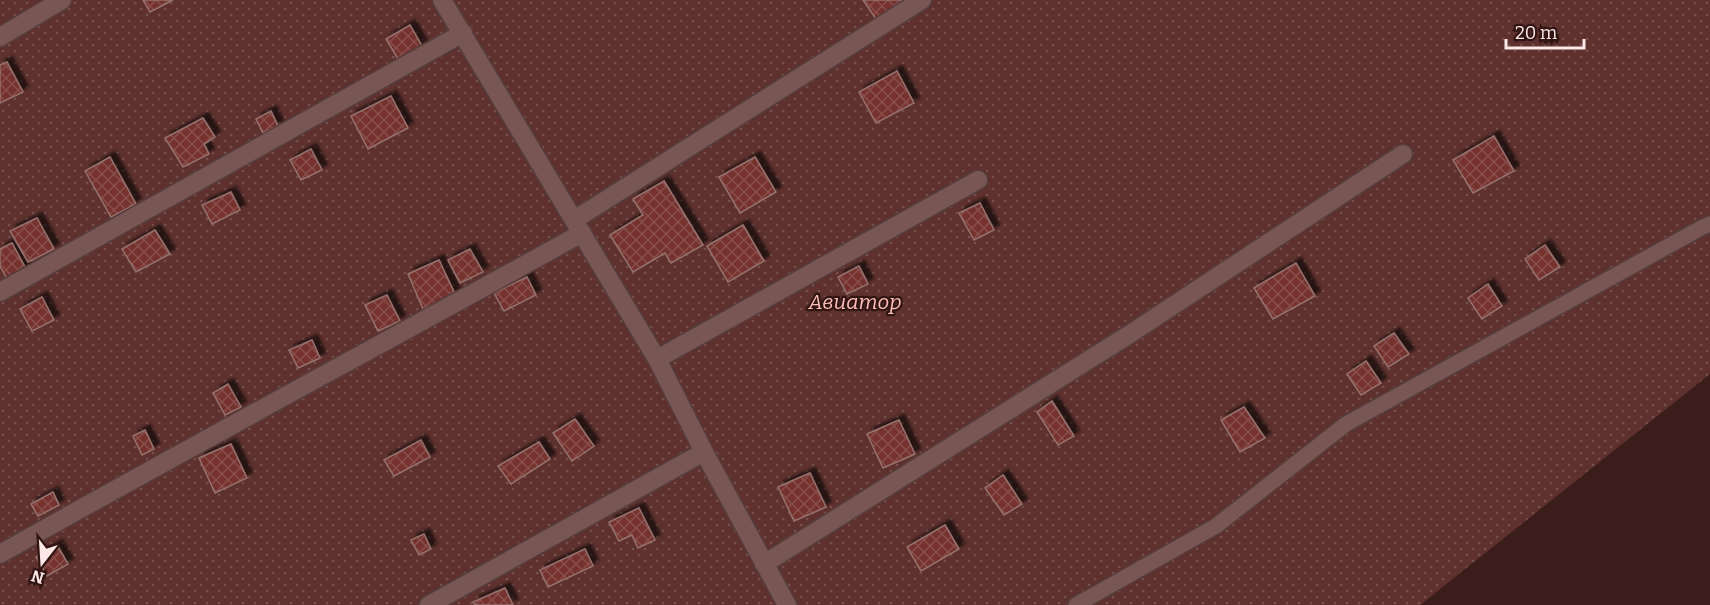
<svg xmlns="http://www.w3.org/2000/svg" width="1710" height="605" font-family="Bitter,serif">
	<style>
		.garden { fill: url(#garden-dots) }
		.building { fill: url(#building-cross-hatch); stroke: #95726e; stroke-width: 1.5; filter: url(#shadow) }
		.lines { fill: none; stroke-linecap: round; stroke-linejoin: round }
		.service-casing { stroke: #553d3c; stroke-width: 18 }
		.minor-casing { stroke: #553d3c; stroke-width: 21 }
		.service { stroke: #775653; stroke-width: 15 }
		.minor { stroke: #775653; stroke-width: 18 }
		.labels { text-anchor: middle; stroke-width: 4.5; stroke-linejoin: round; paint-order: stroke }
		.park-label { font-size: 21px; font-style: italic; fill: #febeb7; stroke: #301513 }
	</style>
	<defs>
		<pattern id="garden-dots" width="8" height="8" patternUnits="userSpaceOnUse" patternTransform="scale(1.5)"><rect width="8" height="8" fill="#5e312e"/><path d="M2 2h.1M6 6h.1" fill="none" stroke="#764f4c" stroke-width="1.8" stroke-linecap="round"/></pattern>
		<pattern id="building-cross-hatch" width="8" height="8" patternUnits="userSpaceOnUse" patternTransform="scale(1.5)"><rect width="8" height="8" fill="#74312d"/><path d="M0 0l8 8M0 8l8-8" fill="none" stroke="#894f4b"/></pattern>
		<filter id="shadow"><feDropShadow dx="5.5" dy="-5.5" stdDeviation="1.5" flood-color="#0009"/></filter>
	</defs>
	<rect width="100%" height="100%" fill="#3b1e1c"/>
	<path class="garden" d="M0,0h1710v374l-290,231h-1420z"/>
	<g class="building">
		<path d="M143,0h30l-23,12z"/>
		<path d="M863,0h44l-31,19z"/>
		<path d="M410,25l12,21 -24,13 -12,-20z"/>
		<path d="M7,62l16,30 -23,11v-38z"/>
		<path d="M897,71l17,32 -38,20 -17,-31z"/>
		<path d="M391,96l17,32 -40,21 -17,-33z"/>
		<path d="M271,111l7,15 -15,7 -7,-14z"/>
		<path d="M203,118l12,19 -11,7 5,10 -26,13 -18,-29z"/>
		<path d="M1494,136l20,35 -41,22 -20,-33z"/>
		<path d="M311,149l11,21 -21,10 -11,-20z"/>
		<path d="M110,157l26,47 -25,13 -26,-46z"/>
		<path d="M755,157l21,35 -36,21 -21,-36z"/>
		<path d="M664,181l39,64 -32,18 -6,-10 -32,19 -23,-37 33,-20 -10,-16z"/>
		<path d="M231,192l9,18 -28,14 -10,-19z"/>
		<path d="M980,203l14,27 -20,10 -15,-27z"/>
		<path d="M37,218l17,31 -26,13 -18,-31z"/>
		<path d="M743,225l21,36 -36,21 -21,-36z"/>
		<path d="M155,230l15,24 -34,18 -14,-23z"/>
		<path d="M12,243l14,26 -19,10 -7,-13v-17z"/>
		<path d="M1545,245l15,22 -21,13 -14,-21z"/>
		<path d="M470,249l13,23 -23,11 -12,-23z"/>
		<path d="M439,260l16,34 -32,15 -15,-35z"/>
		<path d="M1296,263l19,33 -42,23 -19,-31z"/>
		<path d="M859,266l9,18 -21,10 -9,-17z"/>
		<path d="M527,277l9,18 -32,16 -10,-18z"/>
		<path d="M1488,284l14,22 -20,13 -14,-21z"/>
		<path d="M387,295l13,26 -22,10 -13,-26z"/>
		<path d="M42,297l12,23 -22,11 -12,-22z"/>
		<path d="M1394,333l15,21 -21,13 -14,-21z"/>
		<path d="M312,340l8,18 -22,10 -9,-18z"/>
		<path d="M1366,361l15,22 -20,12 -14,-21z"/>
		<path d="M228,384l13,23 -16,8 -12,-22z"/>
		<path d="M1052,401l22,35 -16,9 -21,-33z"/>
		<path d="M1244,407l21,31 -25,14 -19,-32z"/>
		<path d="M575,419l19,27 -22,15 -19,-28z"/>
		<path d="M899,420l16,34 -32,14 -16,-34z"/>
		<path d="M145,430l9,19 -12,6 -9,-19z"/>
		<path d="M421,440l9,17 -36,19 -10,-16z"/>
		<path d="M539,442l11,17 -39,25 -13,-18z"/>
		<path d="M231,444l16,34 -32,15 -16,-35z"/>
		<path d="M810,473l16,34 -32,14 -16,-34z"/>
		<path d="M1003,475l19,29 -18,11 -19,-27z"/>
		<path d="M53,492l6,13 -21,11 -7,-12z"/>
		<path d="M639,508l16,32 -17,8 -6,-13 -13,6 -10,-19z"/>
		<path d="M945,525l14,24 -38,22 -14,-24z"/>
		<path d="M424,534l7,15 -12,6 -8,-15z"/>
		<path d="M57,545l11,19 -21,12 -11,-19z"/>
		<path d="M585,549l8,17 -45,21 -8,-17z"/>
		<path d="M505,588l8,17h-38l-2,-3z"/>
	</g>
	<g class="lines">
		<defs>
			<path id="service" d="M1076,605l140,-79 130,-102 355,-196 9,-4"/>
			<g id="minor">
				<path d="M442,0l215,359 47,93 83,153"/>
				<path d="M0,37l62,-37"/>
				<path d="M574,220l348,-220"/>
				<path d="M0,292l463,-259"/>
				<path d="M657,359l321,-179"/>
				<path d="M0,554c193,-109 388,-213 582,-321"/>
				<path d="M764,564l366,-230 273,-180"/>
				<path d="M429,605l275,-153"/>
			</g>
		</defs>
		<use href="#service" class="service-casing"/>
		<use href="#minor" class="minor-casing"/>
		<use href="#service" class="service"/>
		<use href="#minor" class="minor"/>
	</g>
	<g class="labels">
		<g class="park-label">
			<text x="855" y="309">Авиатор</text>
		</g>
	</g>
	<g transform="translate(42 563) rotate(197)" stroke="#301513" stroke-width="4.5" paint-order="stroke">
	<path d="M0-4.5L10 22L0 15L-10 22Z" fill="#fce8e6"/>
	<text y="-9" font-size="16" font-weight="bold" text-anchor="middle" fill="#fce8e6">N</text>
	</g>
	<path d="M1506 39v9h78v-9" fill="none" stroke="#fce8e6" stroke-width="3"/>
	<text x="1515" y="39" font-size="18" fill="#fce8e6" stroke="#301513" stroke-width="4.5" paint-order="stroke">20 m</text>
</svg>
